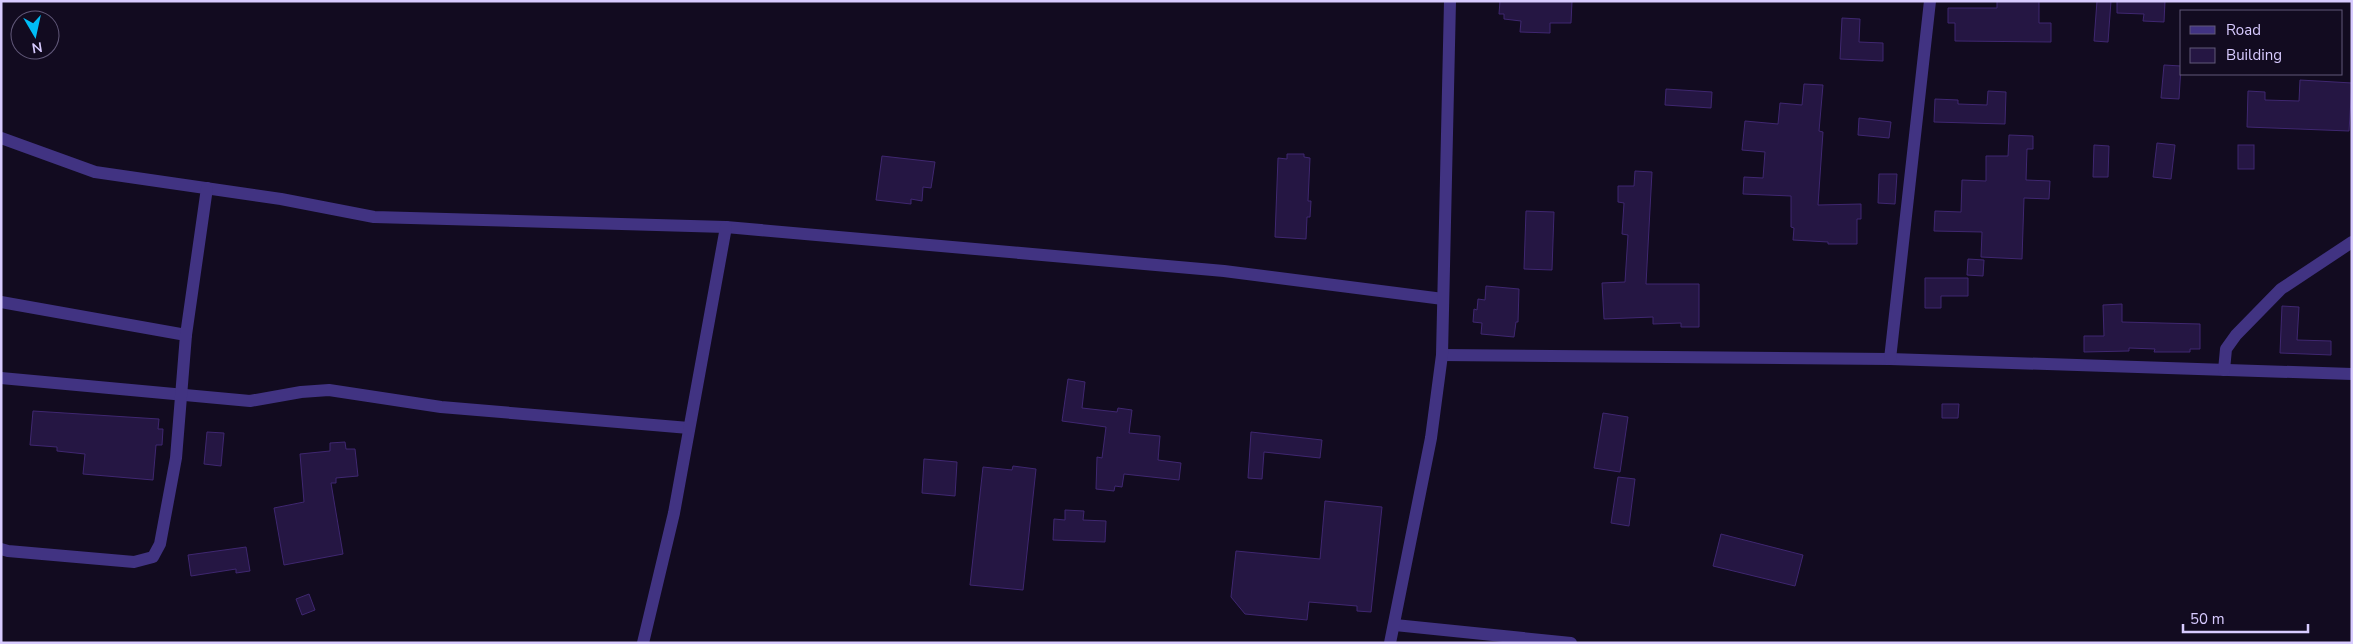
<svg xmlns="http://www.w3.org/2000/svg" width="2353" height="644" font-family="'Nunito Sans',sans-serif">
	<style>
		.building { fill: #251643; stroke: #3f2770 }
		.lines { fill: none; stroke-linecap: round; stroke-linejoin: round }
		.minor { stroke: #413382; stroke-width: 12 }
	</style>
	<rect width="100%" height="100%" fill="#120b20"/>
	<g class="building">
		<path d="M1500,1h72l-1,22h-21v10l-30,-1 1,-11 -17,-2v-5h-5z"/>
		<path d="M1997,1h42v22h12v19l-96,-1v-18h-7v-15h49z"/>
		<path d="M2097,1h14l-3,41 -14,-1z"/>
		<path d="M2117,1h48l-1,21 -21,-1 1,-7 -27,-1z"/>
		<path d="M1842,18l18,1 -1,23 24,1v18l-43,-2z"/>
		<path d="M2164,65l17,1 -2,33 -18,-1z"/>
		<path d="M2300,80l52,3 -3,48 -102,-4 1,-36 17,1v8l34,1z"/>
		<path d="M1804,84l19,1 -4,46 4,1 -5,73 43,-1v15h-4v25h-29v-2l-35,-2 1,-12 -3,-1v-31l-48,-2 1,-17 19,1 2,-26 -23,-2 3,-29 33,3 2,-21 22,2z"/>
		<path d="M1666,89l46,3 -1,16 -46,-3z"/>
		<path d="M1988,91l18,1 -1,32 -71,-2 1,-23 23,1v4l29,1z"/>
		<path d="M1859,118l32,4 -2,16 -31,-3z"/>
		<path d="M2009,135l24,1v13h-6l-1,31 24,1 -1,18 -25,-1 -2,61 -41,-2 1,-25 -48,-1 1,-20 26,1 1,-32 24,1v-25h22z"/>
		<path d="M2157,143l18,2 -4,34 -18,-2z"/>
		<path d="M2094,145l15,1 -1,31h-15z"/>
		<rect x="2238" y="145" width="16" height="24"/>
		<path d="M1287,154h17v3l6,1 -2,43h3l-1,16h-3l-1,22 -31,-2 3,-79 9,1z"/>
		<path d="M882,156l53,6 -4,26 -8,-1 -1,14 -11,-2v5l-35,-4z"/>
		<path d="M1635,171l17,1 -6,112h53v43h-18v-4l-28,1v-7l-49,2 -2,-36 23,-1 3,-47 -6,-1 2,-31 -6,-1v-16h16z"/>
		<path d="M1879,174h18l-2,30 -17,-1z"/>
		<path d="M1526,211l28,1 -2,58 -28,-1z"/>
		<path d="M1968,259l16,1 -1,16 -16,-1z"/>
		<path d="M1925,278h43v18h-27v12h-16z"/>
		<path d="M1486,286l33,3 -1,33h-2l-2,15 -33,-3 1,-11 -9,-1 1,-13 3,1 1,-11 7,1z"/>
		<path d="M2122,304v18l78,2v25h-10v3h-36l1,-3 -26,-1v3l-45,1v-16h20l-1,-31z"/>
		<path d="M2282,306l17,1 -2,33 34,1v14l-51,-2z"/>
		<path d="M1068,379l17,3 -3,26 35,4 1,-4 14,2 -3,23 31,3 -2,24 23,3 -2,17 -55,-6 -2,13 -7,-1 -1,5 -18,-2 1,-32 5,1 4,-31 -44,-6z"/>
		<path d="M1942,404h17l-1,14h-16z"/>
		<path d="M33,411l126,8 -1,10h5l-1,16h-6l-3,35 -70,-6 2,-20 -28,-3v-4l-27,-2z"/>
		<path d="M1603,413l25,4 -8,55 -26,-4z"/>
		<path d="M207,432l17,1 -3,33 -17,-2z"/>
		<path d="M1251,432l71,8 -2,18 -56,-6 -2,27 -14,-1z"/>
		<path d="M345,442l1,7h9l3,27 -22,2v5h-5l12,71 -59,11 -10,-57 30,-6 -4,-48 30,-3v-8z"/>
		<path d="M924,459l33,3 -2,34 -33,-3z"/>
		<path d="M1013,466l23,3 -13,121 -53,-5 13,-118 29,3z"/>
		<path d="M1618,477l17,2 -6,47 -18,-3z"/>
		<path d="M1325,501l57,6 -11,105 -14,-1v-5l-48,-4 -2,18 -62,-6 -14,-17 5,-46 84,8z"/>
		<path d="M1065,510l19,1 -1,9 23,1 -1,21 -52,-2 1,-21 11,1z"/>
		<path d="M1721,534l82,21 -8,31 -82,-20z"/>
		<path d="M246,547l4,24 -14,2v-4l-45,7 -3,-21z"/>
		<path d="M309,594l6,16 -13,5 -6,-16z"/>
	</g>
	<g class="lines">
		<g class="minor">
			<path d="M1,138l94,34 186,27 93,18 352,10 498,44 219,28"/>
			<path d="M1,302l185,33"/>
			<path d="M1442,355l448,4 462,15"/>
			<path d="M1890,359l40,-358"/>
			<path d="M2224,370l2,-21 10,-14 45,-46 71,-47"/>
			<path d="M1,378l249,23 51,-9 28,-2 112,17 248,21"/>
			<path d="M1,549l7,2 126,11 19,-5 7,-13 16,-86 10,-123 21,-147"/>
			<path d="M1395,625l176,18"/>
			<path d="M643,643l31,-130 52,-286"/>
			<path d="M1390,643l41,-205 11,-83 8,-354"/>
		</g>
	</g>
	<rect width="2353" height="644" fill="none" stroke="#d8cbff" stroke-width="5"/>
	<rect x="2180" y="10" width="162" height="65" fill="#120b20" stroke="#615879"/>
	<rect x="2190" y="26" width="25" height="8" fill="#413382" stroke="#615879"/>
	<text x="2226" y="35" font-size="15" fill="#d8cbff">Road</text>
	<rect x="2190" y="48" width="25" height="15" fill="#251643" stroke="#615879"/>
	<text x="2226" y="60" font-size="15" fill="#d8cbff">Building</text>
	<g transform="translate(35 35) rotate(171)"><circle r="24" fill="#120b20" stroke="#615879"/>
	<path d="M0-4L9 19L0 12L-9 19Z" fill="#00bdf6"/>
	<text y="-8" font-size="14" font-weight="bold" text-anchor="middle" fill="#d8cbff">N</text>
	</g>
	<path d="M2183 624v8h125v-8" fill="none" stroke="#d8cbff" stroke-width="2.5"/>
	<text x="2190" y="624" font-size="15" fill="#d8cbff" stroke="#120b20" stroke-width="4" paint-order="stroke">50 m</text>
</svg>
